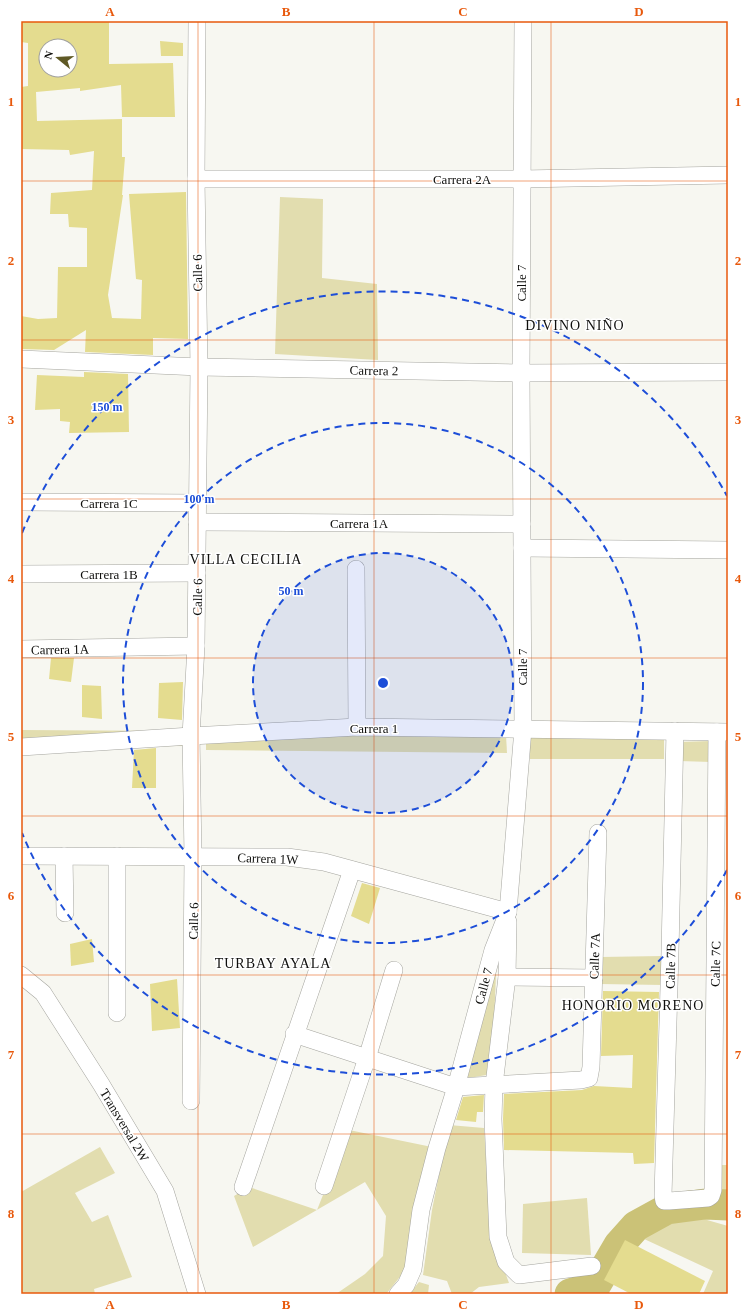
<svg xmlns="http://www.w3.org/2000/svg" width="749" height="1315" font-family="Georgia,serif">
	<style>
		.green { fill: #e2ddaf }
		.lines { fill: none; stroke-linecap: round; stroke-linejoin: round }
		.river { stroke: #cbc277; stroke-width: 31 }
		.building { fill: #e4dc8f; fill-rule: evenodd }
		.street-casing { stroke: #a5a59f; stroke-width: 18 }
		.street { stroke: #fff; stroke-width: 17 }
		.grid { fill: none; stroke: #e8590c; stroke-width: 1; stroke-opacity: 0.55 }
		.ring { fill: none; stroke: #1d4ed8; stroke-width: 2; stroke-dasharray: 7 5 }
		.labels { text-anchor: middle; stroke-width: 3; stroke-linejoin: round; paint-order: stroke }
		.street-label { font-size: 13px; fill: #0e0e0c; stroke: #fff }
		.neighbourhood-label { font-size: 14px; letter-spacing: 1px; fill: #0e0e0c; stroke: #fff }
		.centre { fill: #1d4ed8; stroke: #fff; stroke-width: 2 }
		.ring-label { font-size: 12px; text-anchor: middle; font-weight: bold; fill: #1d4ed8; stroke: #fff; stroke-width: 3; stroke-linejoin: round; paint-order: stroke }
		.neatline { fill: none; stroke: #e8590c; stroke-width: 1.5 }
		.grid-label { font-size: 13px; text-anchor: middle; font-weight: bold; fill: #e8590c }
	</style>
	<rect width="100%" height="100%" fill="#f7f7f1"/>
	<g class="green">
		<path d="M280,197l43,2 -1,79 55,6 1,76 -103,-6z"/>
		<path d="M21,730l166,1 -1,15 -165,1z"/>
		<path d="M206,733l300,2 1,18 -301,-3z"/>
		<path d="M530,736l134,1v22h-134z"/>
		<path d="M711,741v21l-32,-1 -1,-19z"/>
		<path d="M497,950l-5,124 -29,5z"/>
		<path d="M662,956l1,29 -63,-1 1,-27z"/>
		<path d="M449,1125l35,3 7,106 18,49 -30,4 -9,7h-18l-5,-13 -24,-6 9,-65z"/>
		<path d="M349,1130l83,17 -25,112 -4,14 -16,20 -51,1 29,-20 18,-18 3,-40 -21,-34 -112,65 -19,-51 15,-9 68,23z"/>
		<path d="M100,1147l15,26 -40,20 17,29 16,-7 24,62 -38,12 1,5h-74v-102z"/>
		<path d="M717,1165h11v33l-15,-2z"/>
		<path d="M587,1198l4,57 -69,-2 1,-49z"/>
		<path d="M693,1216l35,10v68h-25l10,-23 -71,-33 17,-15z"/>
		<path d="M419,1282l10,3 -1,9h-19z"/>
	</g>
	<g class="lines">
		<path class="river" d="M570,1294l25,-8 24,-41 17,-19 31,-17 38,-5 23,1"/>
	</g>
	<g class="building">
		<path d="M21,21h88v43l64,-1 2,54h-53l-1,-32 -41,6v-3l-44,4 1,29 85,-2v38h3l-3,38h1l-15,100 4,23 29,1 1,-39 -6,-1 -7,-85 57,-2 2,147 -35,-1v17l-68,-3 1,-22 -32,20 -33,-1v-33l17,3 19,-1 1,-51h29v-39l-18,-1 -1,-13h-18l1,-21 41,-3 2,-39 -24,4 -1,-5 -48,-1v-62l7,-1v-43l-7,-1zM46,46h24v24h-24z"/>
		<path d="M160,41l23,2v13h-22z"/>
		<path d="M84,372l44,2 1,58 -60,1 1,-11 -10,-1v-12l-25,1 2,-35 47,2z"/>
		<path d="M51,658h23l-3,24 -22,-3z"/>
		<path d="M183,682l-1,38 -24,-2 1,-35z"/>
		<path d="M82,685l19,1 1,33 -20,-2z"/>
		<path d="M156,748v40h-24l2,-38z"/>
		<path d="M362,883l18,5 -11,36 -18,-8z"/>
		<path d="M92,939l2,23 -23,4 -1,-22z"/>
		<path d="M177,979l3,49 -28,3 -2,-47z"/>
		<path d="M603,991l56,1 -5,171 -20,1 -1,-11 -129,-3 -1,-31 1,-25 78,-4 12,-4 38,2 1,-33 -32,1z"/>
		<path d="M484,1095l-1,17h-6l-1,10 -20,-2 7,-23z"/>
		<path d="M625,1240l80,41 -6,13h-68l-27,-14z"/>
	</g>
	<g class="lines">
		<defs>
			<g id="street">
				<path d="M196,179h326l206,-4"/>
				<path d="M21,359l178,8 322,6 207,-1"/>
				<path d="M21,502l176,1"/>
				<path d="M197,522l325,2"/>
				<path d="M522,548l206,2"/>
				<path d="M356,569l1,158"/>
				<path d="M21,574l176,-1"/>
				<path d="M21,649l175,-3"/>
				<path d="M675,731l-5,221 -7,244 1,5h5l39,-3 3,-2 2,-6 4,-458"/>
				<path d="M21,747l170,-11 166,-9 371,5"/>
				<path d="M21,856l266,1 37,5 184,50"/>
				<path d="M64,856l1,57"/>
				<path d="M508,922l-1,55 -13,108 -1,34 5,118 8,25 13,13 73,-9"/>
				<path d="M21,975l22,18 58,91 64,107 32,103"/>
				<path d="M507,977l87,1"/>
				<path d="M117,1013v-157"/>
				<path d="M294,1034l162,53 125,-7 8,-2 2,-11 7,-234"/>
				<path d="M191,1101l2,-245 -2,-120 5,-90 3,-279 -3,-188 1,-158"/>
				<path d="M324,1186l43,-128 27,-88"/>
				<path d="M243,1187l109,-317"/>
				<path d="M398,1294l8,-9 7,-16 8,-59 16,-62 19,-61 37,-137 15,-38 15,-183 -2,-356 2,-352"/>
			</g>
		</defs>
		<use href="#street" class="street-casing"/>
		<use href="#street" class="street"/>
	</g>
	<path class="grid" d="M198,21v1273M374,21v1273M551,21v1273M21,181h707M21,340h707M21,499h707M21,658h707M21,816h707M21,975h707M21,1134h707"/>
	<circle cx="383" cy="683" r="130" fill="#1d4ed8" fill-opacity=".12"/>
	<g class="ring">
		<circle cx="383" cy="683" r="130"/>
		<circle cx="383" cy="683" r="260"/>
		<path d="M727 870A391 391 0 0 1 22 833M22 533A391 391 0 0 1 727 496"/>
	</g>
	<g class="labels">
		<g class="street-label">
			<text x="462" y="184">Carrera 2A</text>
			<text transform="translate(197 273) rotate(-91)" y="5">Calle 6</text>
			<text transform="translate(521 283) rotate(-90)" y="5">Calle 7</text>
			<text transform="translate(374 370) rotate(1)" y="5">Carrera 2</text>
			<text x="109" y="508">Carrera 1C</text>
			<text x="359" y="528">Carrera 1A</text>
			<text x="109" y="579">Carrera 1B</text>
			<text transform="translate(197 597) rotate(-89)" y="5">Calle 6</text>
			<text transform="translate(60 649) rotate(-1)" y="5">Carrera 1A</text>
			<text transform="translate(522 667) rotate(-90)" y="5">Calle 7</text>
			<text x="374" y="733">Carrera 1</text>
			<text transform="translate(268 858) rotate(2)" y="5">Carrera 1W</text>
			<text transform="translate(193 921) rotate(-89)" y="5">Calle 6</text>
			<text transform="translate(594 956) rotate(-88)" y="5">Calle 7A</text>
			<text transform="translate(715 964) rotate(-89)" y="5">Calle 7C</text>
			<text transform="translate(670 966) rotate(-89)" y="5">Calle 7B</text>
			<text transform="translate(483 986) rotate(-75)" y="5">Calle 7</text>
			<text transform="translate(125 1125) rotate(59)" y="5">Transversal 2W</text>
		</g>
		<g class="neighbourhood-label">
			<text x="575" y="330">DIVINO NIÑO</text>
			<text x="246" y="564">VILLA CECILIA</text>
			<text x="273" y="968">TURBAY AYALA</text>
			<text x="633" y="1010">HONORIO MORENO</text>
		</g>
	</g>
	<circle cx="383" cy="683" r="6" class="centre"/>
	<g class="ring-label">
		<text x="107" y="411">150 m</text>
		<text x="199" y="503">100 m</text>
		<text x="291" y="595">50 m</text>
	</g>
	<rect width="749" height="1315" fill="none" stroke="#ffffff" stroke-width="44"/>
	<g transform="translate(58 58) rotate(288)"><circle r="19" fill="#ffffff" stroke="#9f9f9e"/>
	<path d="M0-3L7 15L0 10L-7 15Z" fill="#5f5925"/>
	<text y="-6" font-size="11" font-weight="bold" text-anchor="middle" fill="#0e0e0c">N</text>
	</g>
	<rect x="22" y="22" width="705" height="1271" class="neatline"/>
	<g class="grid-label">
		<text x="110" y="16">A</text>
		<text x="286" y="16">B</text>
		<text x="463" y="16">C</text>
		<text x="639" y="16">D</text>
		<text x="11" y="106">1</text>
		<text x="738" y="106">1</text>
		<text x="11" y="265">2</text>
		<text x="738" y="265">2</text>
		<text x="11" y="424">3</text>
		<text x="738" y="424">3</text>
		<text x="11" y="583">4</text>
		<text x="738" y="583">4</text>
		<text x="11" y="741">5</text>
		<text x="738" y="741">5</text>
		<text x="11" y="900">6</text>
		<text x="738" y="900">6</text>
		<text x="11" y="1059">7</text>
		<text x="738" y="1059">7</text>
		<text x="11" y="1218">8</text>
		<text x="738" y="1218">8</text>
		<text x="110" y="1309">A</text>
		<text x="286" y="1309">B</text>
		<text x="463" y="1309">C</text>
		<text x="639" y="1309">D</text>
	</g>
</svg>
